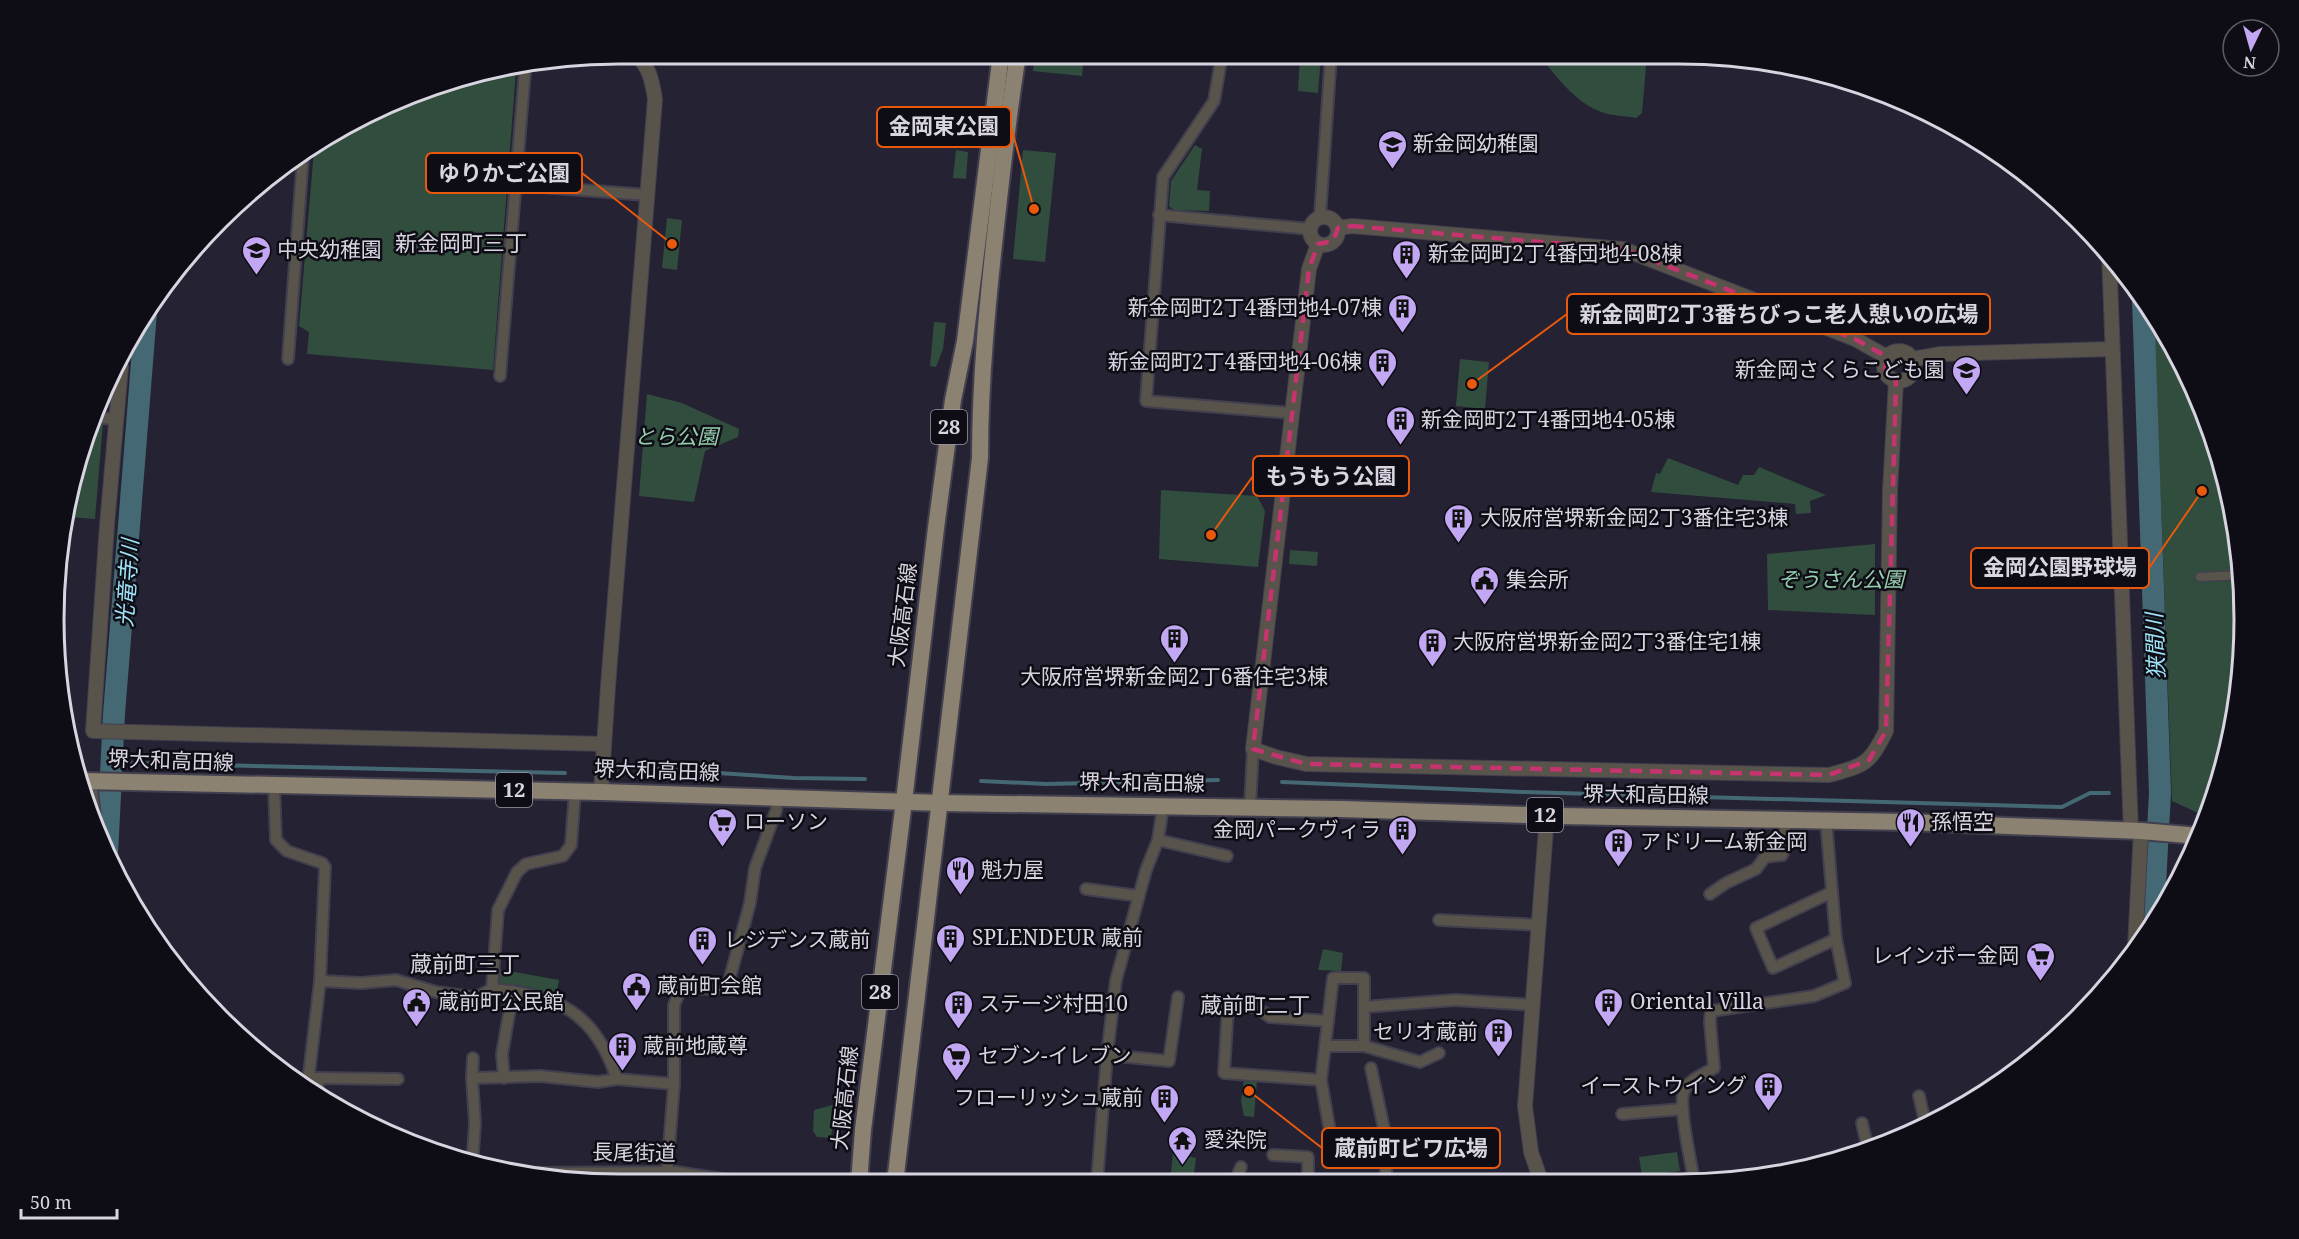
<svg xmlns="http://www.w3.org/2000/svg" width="2299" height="1239" font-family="'Noto Serif','Noto Sans JP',serif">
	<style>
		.green { fill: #314d3d }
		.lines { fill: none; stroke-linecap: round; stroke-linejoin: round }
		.stream { stroke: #456974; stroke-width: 4 }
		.river { stroke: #456974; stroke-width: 22 }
		.pedestrian-casing { stroke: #423f4f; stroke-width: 11 }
		.minor-casing { stroke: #423f4f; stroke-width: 14 }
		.tertiary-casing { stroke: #423f4f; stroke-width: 16 }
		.primary-casing { stroke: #423f4f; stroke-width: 20 }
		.pedestrian { stroke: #58544b; stroke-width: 8 }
		.minor { stroke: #58544b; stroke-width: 10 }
		.tertiary { stroke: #58544b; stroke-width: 14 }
		.primary { stroke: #8b8271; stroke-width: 16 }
		.marked { fill: none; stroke: #c5346f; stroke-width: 4.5; stroke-dasharray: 12 8; stroke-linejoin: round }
		.labels { text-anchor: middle; stroke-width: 5; stroke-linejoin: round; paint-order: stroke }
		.shield { fill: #0e0c14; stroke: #9b99a4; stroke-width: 1.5 }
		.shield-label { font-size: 20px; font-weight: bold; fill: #d8d5e1 }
		.poi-label { font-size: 21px; fill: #d8d5e1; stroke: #0e0c14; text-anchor: start }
		.park-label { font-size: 21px; font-style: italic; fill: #96cfae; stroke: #0e0c14 }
		.street-label { font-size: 21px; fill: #d8d5e1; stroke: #0e0c14 }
		.neighbourhood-label { font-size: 22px; fill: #d8d5e1; stroke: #0e0c14 }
		.water-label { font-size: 22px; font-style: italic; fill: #9de2f7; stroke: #0e0c14 }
		.rim { fill: none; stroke: #d8d5e1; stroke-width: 3 }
		.leader { fill: none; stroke: #e8590c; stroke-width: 2 }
		.callout-dot { fill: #e8590c; stroke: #0e0c14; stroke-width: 2 }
		.callout { fill: #0e0c14; stroke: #e8590c; stroke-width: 2 }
		.callout-label { font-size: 22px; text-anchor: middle; font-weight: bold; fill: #d8d5e1 }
	</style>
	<rect width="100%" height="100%" fill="#252233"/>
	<g class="green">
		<path d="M1035,54l49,1 -2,21 -49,-5z"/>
		<path d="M1300,55h21l-3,38 -20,-2z"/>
		<path d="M1539,55h108l-5,58 -6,5c-10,-2 -22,-2 -32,-5 -28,-9 -47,-36 -65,-58z"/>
		<path d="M516,71l-23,299 -186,-16 2,-22 -10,-6 15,-176 123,-66z"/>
		<path d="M1195,145l7,4 -5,41 13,1 -1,20 -35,-1 -5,-4 2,-25z"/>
		<path d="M956,150l12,2 -2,27 -13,-1z"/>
		<path d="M1023,150l33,3 -11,109 -32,-3z"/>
		<path d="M667,218l15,2 -5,50 -15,-2z"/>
		<path d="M2154,316l15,21 46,101 25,108 4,111 -18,109 -19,51 -35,-16z"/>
		<path d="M934,322l12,1 -3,26 -7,18 -6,-1z"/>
		<path d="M1460,359l29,3 -4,47 -29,-3z"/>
		<path d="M647,394l35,9 57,26 -1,8 -33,14 -11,51 -55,-6z"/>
		<path d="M96,422l7,1 -8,96 -26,-2 4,-44z"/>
		<path d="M1668,458l70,27 5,-10h11l5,-8 67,28 -16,6 1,12 -15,1 -1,-10 -144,-12 5,-19 4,1z"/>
		<path d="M1161,490l96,6 8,15 -7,56 -99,-8z"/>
		<path d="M1875,544v71l-107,-5 -1,-56z"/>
		<path d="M1290,550l28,2 -1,14 -28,-2z"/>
		<path d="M1323,949l20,4 -2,18 -23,-1z"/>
		<path d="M498,969l61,11 -3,16 -28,-9 -31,-4z"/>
		<path d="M1244,1079l13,1 -3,37 -10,-1 -3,-15z"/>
		<path d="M832,1105l17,2 -1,15 -15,-1 -2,17 -14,-1 -4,-6 1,-21z"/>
		<path d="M1677,1152l3,19 -38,5 -3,-19z"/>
		<path d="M1173,1153l23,5 -3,24h-23z"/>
	</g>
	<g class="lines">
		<g class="stream">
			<path d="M111,764l12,-1 442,10"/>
			<path d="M628,767l166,11 71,1"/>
			<path d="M981,781l65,3 172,-4"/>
			<path d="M1282,782l241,10 539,15 28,-14h19"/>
		</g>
		<g class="river">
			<path d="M2143,300l17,493 -7,128"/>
			<path d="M107,855l7,-141 32,-402"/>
		</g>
		<defs>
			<path id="pedestrian" d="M2200,577l41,-2"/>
			<g id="minor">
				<path d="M1222,55l-8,46 -51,76 -17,224 145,12"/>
				<path d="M516,185l131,10"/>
				<path d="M1159,215l151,14"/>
				<path d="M1320,217l11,-162"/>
				<path d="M288,359l15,-203"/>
				<path d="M500,376l25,-306"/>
				<path d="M98,418l19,1"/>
				<path d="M91,782l6,52"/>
				<path d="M274,786l2,54 11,11 35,12 3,4 -5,114"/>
				<path d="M1250,807l3,-58"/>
				<path d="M1158,840l69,16"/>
				<path d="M1086,889l53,7"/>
				<path d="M1832,892l-76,36 17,40 63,-29"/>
				<path d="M1710,894l16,-11 30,-14 9,-12 17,-2 3,-6v-29"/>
				<path d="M1439,920l100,5"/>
				<path d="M492,989c66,6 103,23 125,90"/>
				<path d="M1325,1046h39l56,16 19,-9"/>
				<path d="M1364,1046v-39l91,-7 78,5"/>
				<path d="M1107,1055l62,6 9,-64"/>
				<path d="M1371,1068l15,70v43"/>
				<path d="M314,1078l84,1"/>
				<path d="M472,1078l68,-2 58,6 19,-3 57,5"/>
				<path d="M504,1078l-2,-24 11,-63"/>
				<path d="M1321,1080l-97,-7 4,-67 28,1 14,10 58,4"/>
				<path d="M318,1090v-6l-9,-10 11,-93 41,2 35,-3 40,12 35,5 8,-1 13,-7 6,-79 19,-38 9,-8 37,-8 8,-11 4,-54"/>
				<path d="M1919,1096l7,30"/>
				<path d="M1622,1114l61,-5"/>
				<path d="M1862,1123l6,26"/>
				<path d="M1329,1126l-8,-46 12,-102h31v29"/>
				<path d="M1273,1155l35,2v25"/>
				<path d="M472,1166l3,-43 -3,-45 1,-20"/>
				<path d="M519,1173l157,-1 72,11"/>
				<path d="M667,1173l7,-89v-79l6,-14c17,-6 32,2 48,-6l22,-82 5,-35 21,-57 2,-13"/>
				<path d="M1694,1180c-3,-17 -16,-75 -10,-89 4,-11 20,-17 30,-23l-4,-46 1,-11 103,-15 31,-13 -9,-44 -10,-119"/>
				<path d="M1097,1182l10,-127 9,-75 30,-110 12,-30 5,-34"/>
				<path d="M1235,1182l6,-15"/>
			</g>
			<g id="tertiary">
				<circle cx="1324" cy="231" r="14"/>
				<path d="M1338,228l14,-2 271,23 232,90 32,18"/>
				<path d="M1318,244l-9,25 -56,480 23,8 30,7 523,11c36,-10 40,-10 57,-44l4,-240 6,-110"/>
				<path d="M2109,253l22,578"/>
				<circle cx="1899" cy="366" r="15"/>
				<path d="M1913,359l28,-5 171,-5"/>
				<path d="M121,367l-14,158 -14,206 511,13"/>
				<path d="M601,792l7,-106 47,-587c-3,-18 -5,-32 -20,-45"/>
				<path d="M2135,947l6,-116"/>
				<path d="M1541,1181l-10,-29 -6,-46 22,-291"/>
			</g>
			<g id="primary">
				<path d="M84,781l517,11 340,11 401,6 217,7 348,6 234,9 58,5"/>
				<path d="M859,1183l4,-53 41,-329 32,-273 17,-128 12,-59 36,-287"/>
				<path d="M895,1183l85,-725c0,-81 8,-160 17,-241 6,-54 12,-108 21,-163"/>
			</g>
		</defs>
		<use href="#pedestrian" class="pedestrian-casing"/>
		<use href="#minor" class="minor-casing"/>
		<use href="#tertiary" class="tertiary-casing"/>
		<use href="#primary" class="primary-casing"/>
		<use href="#pedestrian" class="pedestrian"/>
		<use href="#minor" class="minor"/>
		<use href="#tertiary" class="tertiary"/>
		<use href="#primary" class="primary"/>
	</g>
	<path class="marked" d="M1352,226l271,23 232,90 32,18 -2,14 11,10 -10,350 -17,29 -40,15 -523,-11 -53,-15 56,-480 9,-25 15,-3 5,-13z"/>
	<defs>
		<symbol id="school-pin" viewBox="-11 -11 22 30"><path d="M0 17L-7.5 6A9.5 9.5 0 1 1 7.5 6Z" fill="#c2a8f3" stroke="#0e0c14"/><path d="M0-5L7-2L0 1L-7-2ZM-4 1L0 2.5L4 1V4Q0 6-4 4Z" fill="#111"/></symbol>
		<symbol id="building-pin" viewBox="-11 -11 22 30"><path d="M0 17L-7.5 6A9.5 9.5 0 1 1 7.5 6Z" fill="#c2a8f3" stroke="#0e0c14"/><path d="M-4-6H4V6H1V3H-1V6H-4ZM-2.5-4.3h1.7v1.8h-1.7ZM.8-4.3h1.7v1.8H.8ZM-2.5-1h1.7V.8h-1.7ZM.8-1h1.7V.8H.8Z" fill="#111"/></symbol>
		<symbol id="civic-pin" viewBox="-11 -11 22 30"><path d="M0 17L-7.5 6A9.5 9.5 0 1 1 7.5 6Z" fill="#c2a8f3" stroke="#0e0c14"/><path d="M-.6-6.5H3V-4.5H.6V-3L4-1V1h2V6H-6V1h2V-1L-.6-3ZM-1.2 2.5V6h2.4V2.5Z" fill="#111"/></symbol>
		<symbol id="supermarket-pin" viewBox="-11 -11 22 30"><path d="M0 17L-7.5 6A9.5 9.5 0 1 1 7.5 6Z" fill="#c2a8f3" stroke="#0e0c14"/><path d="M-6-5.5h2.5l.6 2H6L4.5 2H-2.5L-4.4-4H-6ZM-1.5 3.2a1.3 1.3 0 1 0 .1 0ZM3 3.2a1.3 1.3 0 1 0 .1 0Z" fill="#111"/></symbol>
		<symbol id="restaurant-pin" viewBox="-11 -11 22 30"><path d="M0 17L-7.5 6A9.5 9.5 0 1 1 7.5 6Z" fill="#c2a8f3" stroke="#0e0c14"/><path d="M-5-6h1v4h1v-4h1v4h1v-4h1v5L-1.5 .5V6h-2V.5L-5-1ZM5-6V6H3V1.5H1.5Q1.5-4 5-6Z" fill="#111"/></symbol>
		<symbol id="temple-pin" viewBox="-11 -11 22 30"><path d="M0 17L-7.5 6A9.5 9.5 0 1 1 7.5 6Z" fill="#c2a8f3" stroke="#0e0c14"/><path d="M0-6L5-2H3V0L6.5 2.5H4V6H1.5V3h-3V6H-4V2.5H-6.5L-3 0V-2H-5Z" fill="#111"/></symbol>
	</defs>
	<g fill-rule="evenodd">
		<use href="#school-pin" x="1376" y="128" width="33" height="45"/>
		<use href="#school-pin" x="240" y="234" width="33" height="45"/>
		<use href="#building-pin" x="1390" y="238" width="33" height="45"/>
		<use href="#building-pin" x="1386" y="292" width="33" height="45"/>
		<use href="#building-pin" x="1366" y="346" width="33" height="45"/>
		<use href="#school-pin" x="1950" y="354" width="33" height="45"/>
		<use href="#building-pin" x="1384" y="404" width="33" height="45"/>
		<use href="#building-pin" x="1442" y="502" width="33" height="45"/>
		<use href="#civic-pin" x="1468" y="564" width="33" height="45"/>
		<use href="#building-pin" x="1158" y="622" width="33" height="45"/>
		<use href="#building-pin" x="1416" y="626" width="33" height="45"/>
		<use href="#supermarket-pin" x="706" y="806" width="33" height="45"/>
		<use href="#restaurant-pin" x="1894" y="806" width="33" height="45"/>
		<use href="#building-pin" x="1386" y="814" width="33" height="45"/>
		<use href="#building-pin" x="1602" y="826" width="33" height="45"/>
		<use href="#restaurant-pin" x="944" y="854" width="33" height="45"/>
		<use href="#building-pin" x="934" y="922" width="33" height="45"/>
		<use href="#building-pin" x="686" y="924" width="33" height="45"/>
		<use href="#supermarket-pin" x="2024" y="940" width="33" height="45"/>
		<use href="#civic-pin" x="620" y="970" width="33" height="45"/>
		<use href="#civic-pin" x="400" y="986" width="33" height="45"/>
		<use href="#building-pin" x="1592" y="986" width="33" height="45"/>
		<use href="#building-pin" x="942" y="988" width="33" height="45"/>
		<use href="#building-pin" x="1482" y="1016" width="33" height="45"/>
		<use href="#building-pin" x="606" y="1030" width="33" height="45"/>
		<use href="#supermarket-pin" x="940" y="1040" width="33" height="45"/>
		<use href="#building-pin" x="1752" y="1070" width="33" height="45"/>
		<use href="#building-pin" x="1148" y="1082" width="33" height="45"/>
		<use href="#temple-pin" x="1166" y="1124" width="33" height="45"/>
	</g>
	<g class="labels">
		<g class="shield">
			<rect x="931" y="410" width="36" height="34" rx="4.5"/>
			<rect x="496" y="773" width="36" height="34" rx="4.5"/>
			<rect x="1527" y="798" width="36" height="34" rx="4.5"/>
			<rect x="862" y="975" width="36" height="34" rx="4.5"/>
		</g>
		<g class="shield-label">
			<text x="949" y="434">28</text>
			<text x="514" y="797">12</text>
			<text x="1545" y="822">12</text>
			<text x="880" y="999">28</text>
		</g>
		<g class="poi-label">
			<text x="1413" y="151">新金岡幼稚園</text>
			<text x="277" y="257">中央幼稚園</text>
			<text x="1428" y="261">新金岡町2丁4番団地4-08棟</text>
			<text x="1382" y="315" text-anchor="end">新金岡町2丁4番団地4-07棟</text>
			<text x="1362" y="369" text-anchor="end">新金岡町2丁4番団地4-06棟</text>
			<text x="1945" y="377" text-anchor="end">新金岡さくらこども園</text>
			<text x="1421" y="427">新金岡町2丁4番団地4-05棟</text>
			<text x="1480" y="525">大阪府営堺新金岡2丁3番住宅3棟</text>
			<text x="1506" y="587">集会所</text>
			<text x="1453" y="649">大阪府営堺新金岡2丁3番住宅1棟</text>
			<text x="1174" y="684" text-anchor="middle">大阪府営堺新金岡2丁6番住宅3棟</text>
			<text x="744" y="829">ローソン</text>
			<text x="1931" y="829">孫悟空</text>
			<text x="1381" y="837" text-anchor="end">金岡パークヴィラ</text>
			<text x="1640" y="849">アドリーム新金岡</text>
			<text x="981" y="877">魁力屋</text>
			<text x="972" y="945">SPLENDEUR 蔵前</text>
			<text x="724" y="947">レジデンス蔵前</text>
			<text x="2019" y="963" text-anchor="end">レインボー金岡</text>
			<text x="657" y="993">蔵前町会館</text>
			<text x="438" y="1009">蔵前町公民館</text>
			<text x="1630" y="1009">Oriental Villa</text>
			<text x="979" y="1011">ステージ村田10</text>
			<text x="1478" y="1039" text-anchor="end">セリオ蔵前</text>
			<text x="643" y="1053">蔵前地蔵尊</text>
			<text x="978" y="1063">セブン-イレブン</text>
			<text x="1747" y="1093" text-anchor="end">イーストウイング</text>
			<text x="1143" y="1105" text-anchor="end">フローリッシュ蔵前</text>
			<text x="1204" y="1147">愛染院</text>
		</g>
		<g class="park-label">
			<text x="676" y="444">とら公園</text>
			<text x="1841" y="587">ぞうさん公園</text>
		</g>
		<g class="street-label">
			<text transform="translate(903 615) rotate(-83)" y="7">大阪高石線</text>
			<text transform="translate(171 761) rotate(2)" y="7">堺大和高田線</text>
			<text transform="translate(657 771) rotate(2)" y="7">堺大和高田線</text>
			<text transform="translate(1142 783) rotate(1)" y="7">堺大和高田線</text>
			<text transform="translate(1646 795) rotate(1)" y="7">堺大和高田線</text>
			<text transform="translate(845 1098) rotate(-84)" y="7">大阪高石線</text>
			<text transform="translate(634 1153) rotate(1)" y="7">長尾街道</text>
		</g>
		<g class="neighbourhood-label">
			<text x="461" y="251">新金岡町三丁</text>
			<text x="465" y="972">蔵前町三丁</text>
			<text x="1255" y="1013">蔵前町二丁</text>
		</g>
		<g class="water-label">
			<text transform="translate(127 583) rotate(-86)" y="8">光竜寺川</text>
			<text transform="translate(2155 646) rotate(-92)" y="8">狭間川</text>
		</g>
	</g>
	<path d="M0 0H2299V1239H0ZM619 64H1679A555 555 0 0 1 2234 619V619A555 555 0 0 1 1679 1174H619A555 555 0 0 1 64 619V619A555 555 0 0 1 619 64Z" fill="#0e0c14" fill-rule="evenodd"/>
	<path class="rim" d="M619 64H1679A555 555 0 0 1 2234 619V619A555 555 0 0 1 1679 1174H619A555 555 0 0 1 64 619V619A555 555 0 0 1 619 64Z"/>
	<path class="leader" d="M1034 209L1011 127M672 244L582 173M1472 384L1567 314M1211 535L1253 476M2202 491L2149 568M1249 1091L1322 1148"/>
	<g class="callout-dot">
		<circle cx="1034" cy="209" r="6"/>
		<circle cx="672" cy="244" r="6"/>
		<circle cx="1472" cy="384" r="6"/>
		<circle cx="1211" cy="535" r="6"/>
		<circle cx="2202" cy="491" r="6"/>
		<circle cx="1249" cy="1091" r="6"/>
	</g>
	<g class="callout">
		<rect x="877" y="107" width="134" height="40" rx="6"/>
		<rect x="426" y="153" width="156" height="40" rx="6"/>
		<rect x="1567" y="294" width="423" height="40" rx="6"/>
		<rect x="1253" y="456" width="156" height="40" rx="6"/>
		<rect x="1971" y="548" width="178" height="40" rx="6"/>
		<rect x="1322" y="1128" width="178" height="40" rx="6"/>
	</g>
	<g class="callout-label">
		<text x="944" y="134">金岡東公園</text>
		<text x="504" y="181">ゆりかご公園</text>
		<text x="1779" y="322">新金岡町2丁3番ちびっこ老人憩いの広場</text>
		<text x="1331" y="484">もうもう公園</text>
		<text x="2060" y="575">金岡公園野球場</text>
		<text x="1411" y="1156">蔵前町ビワ広場</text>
	</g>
	<g transform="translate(2251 48) rotate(185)"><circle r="28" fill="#0e0c14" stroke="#5f5c66" stroke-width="1.5"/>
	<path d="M0-4.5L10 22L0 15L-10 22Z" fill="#c2a8f3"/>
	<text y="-9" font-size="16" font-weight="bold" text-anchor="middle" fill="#d8d5e1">N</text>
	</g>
	<path d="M21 1209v9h96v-9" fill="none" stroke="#d8d5e1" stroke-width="3"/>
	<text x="30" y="1209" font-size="18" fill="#d8d5e1" stroke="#0e0c14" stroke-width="4.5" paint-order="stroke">50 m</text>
</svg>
